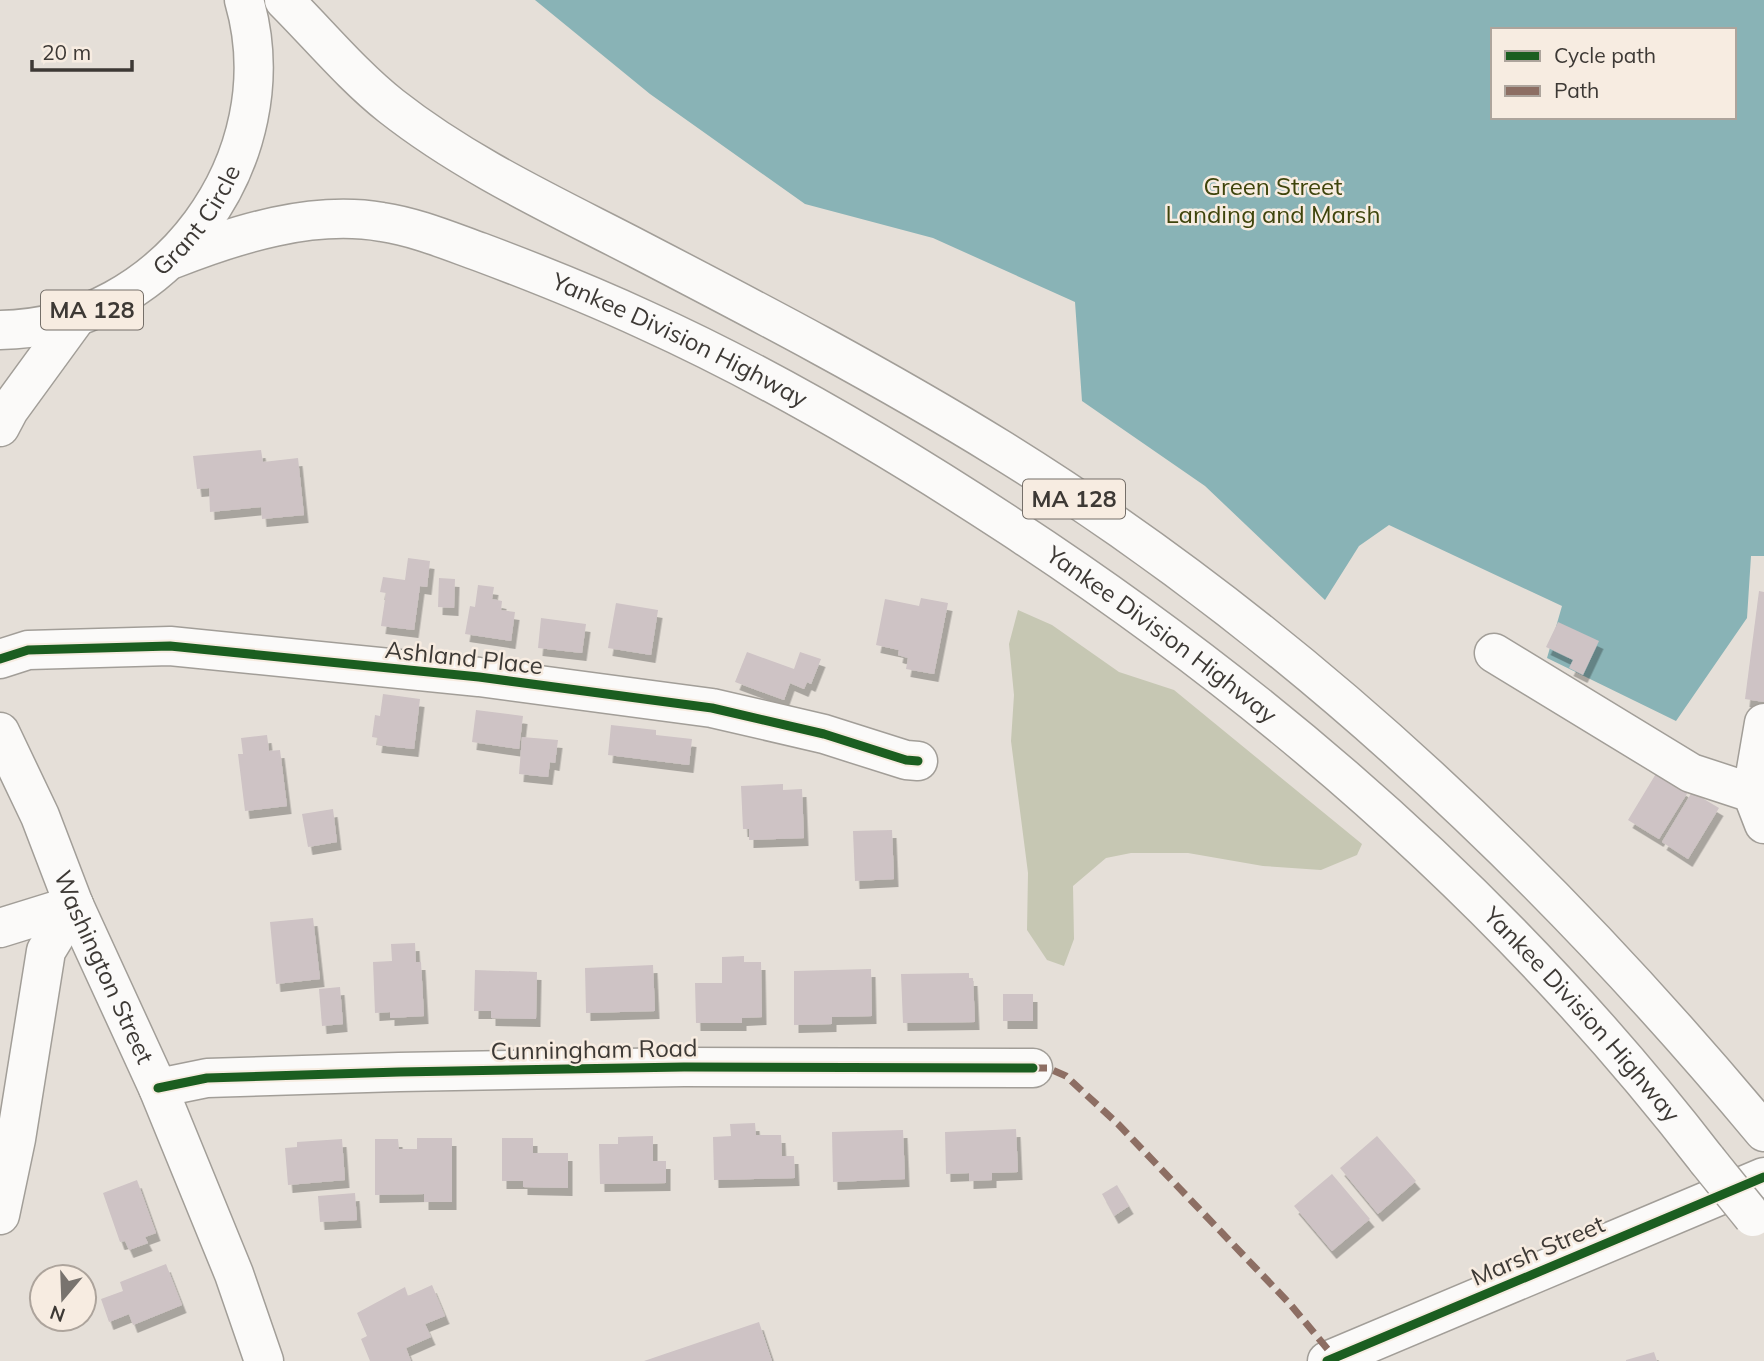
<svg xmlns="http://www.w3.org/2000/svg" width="1764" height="1361" font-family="Mulish,sans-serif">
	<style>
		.green { fill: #c6c7b3 }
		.water { fill: #89b3b6; fill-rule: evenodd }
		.building { fill: #cec3c5; filter: url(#shadow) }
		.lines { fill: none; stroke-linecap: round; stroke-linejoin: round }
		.minor-casing { stroke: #a29e98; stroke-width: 41 }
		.major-casing { stroke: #a29e98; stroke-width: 41 }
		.highway-casing { stroke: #a29e98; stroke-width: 41 }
		.minor { stroke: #fbfaf9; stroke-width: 38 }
		.major { stroke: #fbfaf9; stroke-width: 38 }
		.highway { stroke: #fbfaf9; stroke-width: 38 }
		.highway-bridge-casing { stroke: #a29e98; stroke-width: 41; stroke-linecap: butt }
		.highway-bridge { stroke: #fbfaf9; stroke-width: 38 }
		.quiet { stroke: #8d6e63; stroke-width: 7; stroke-dasharray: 14 7; stroke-linecap: butt }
		.cycleway-casing { stroke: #f7ece1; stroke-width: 13 }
		.cycleway { stroke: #1b5e20; stroke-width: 9 }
		.labels { text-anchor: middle; stroke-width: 5; stroke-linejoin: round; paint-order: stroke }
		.shield { fill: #f7ece1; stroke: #756f69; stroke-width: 2 }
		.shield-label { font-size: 23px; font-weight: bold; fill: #3d3935 }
		.park-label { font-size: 24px; fill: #3e440b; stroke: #f7ece1 }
		.street-label { font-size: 24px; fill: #3d3935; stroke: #f7ece1 }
	</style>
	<defs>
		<filter id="shadow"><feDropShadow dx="4.5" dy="8" stdDeviation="0" flood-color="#0004"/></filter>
	</defs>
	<rect width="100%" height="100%" fill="#e5dfd8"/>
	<path class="green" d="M1018,610l34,15 67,47 55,18 188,154 -5,11 -36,15 -58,-4 -75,-13h-57l-25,5 -33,28 1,53 -10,27 -17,-6 -20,-30 1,-57 -17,-132 3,-46 -5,-51z"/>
	<path class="water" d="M535,0h1229v556h-13l-4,62 -71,103 -129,-63 15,-52 -173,-81 -30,21 -34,54 -120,-114 -123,-85 -7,-99 -142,-64 -128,-34 -155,-110zM1493,30h241v87h-241z"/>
	<g class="building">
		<path d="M261,450l2,12 35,-4 6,57 -42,4 -1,-12 -51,5 -1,-24 -12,1 -4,-33z"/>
		<path d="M408,558l22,3 -3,26 -7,-1 -6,44 -33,-4 5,-33 -6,-1 3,-15 22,3z"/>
		<path d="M439,578l16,1 -1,29 -16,-1z"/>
		<path d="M478,585l16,2 -2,12 10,2 -1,9 14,2 -4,29 -46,-7 5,-28 5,1z"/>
		<path d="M1759,591l5,1v110l-19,-3z"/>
		<path d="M921,598l27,5 -14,71 -28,-5 2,-11 -10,-3 1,-5 -23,-5 9,-46 34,7z"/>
		<path d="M616,603l42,7 -7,45 -43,-7z"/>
		<path d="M541,618l45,6 -4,29 -44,-5z"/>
		<path d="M1558,622l41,19 -16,34 -14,-7 4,-8 -27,-13z"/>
		<path d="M747,652l47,17 6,-17 21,7 -10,25 -4,-2 -3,7 -14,-6 -6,17 -49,-18z"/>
		<path d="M383,694l37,5 -6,50 -37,-4 1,-7 -6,-1 3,-22 5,1z"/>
		<path d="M476,710l47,6 -4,33 -47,-7z"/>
		<path d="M611,725l45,5v5l36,4 -3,26 -81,-10z"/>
		<path d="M267,735l2,16 11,-1 7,56 -42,5 -7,-57h5l-2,-16z"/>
		<path d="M522,737l36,3 -3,23 -5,-1 -2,15 -29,-3z"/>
		<path d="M1657,772l31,20 -29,47 -31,-19z"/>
		<path d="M783,784v6l19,-1 2,49 -55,2v-11h-6l-2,-43z"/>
		<path d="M1692,792l27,16 -31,51 -26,-17z"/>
		<path d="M333,809l4,33 -29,5 -6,-33z"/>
		<path d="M892,830l2,49 -39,2 -2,-50z"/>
		<path d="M313,918l7,61 -44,5 -6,-62z"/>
		<path d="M415,943l1,19h5l3,54 -34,2v-6l-15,1 -2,-51 19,-1 -1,-17z"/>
		<path d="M744,956v6h17l1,55 -20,1v5h-46l-1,-40h27v-26z"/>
		<path d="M653,965l2,46 -69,2 -1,-45z"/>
		<path d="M871,969l1,47 -40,1v7l-38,1v-54z"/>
		<path d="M475,970l62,2 -1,47 -45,-1v-7h-17z"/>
		<path d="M969,973v5h4l2,44 -72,1 -2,-49z"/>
		<path d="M340,987l3,37 -21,2 -3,-37z"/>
		<rect x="1003" y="994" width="30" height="27"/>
		<path d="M755,1123l1,12h25l1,21h12l1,22 -81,2 -1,-43 18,-1 -1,-12z"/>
		<path d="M1016,1129l2,43 -26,1v7l-23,1v-8l-23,1 -1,-42z"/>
		<path d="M903,1130l2,49 -72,3 -1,-50z"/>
		<path d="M653,1136v25h13v22l-66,1 -1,-40h19v-7z"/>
		<path d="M1377,1136l39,45 -38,33 -38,-46z"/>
		<path d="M417,1138h35v64h-28v-8l-49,1v-56h23l1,10h18z"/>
		<path d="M502,1138h31v15h35v35l-45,-1v-6h-21z"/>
		<path d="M342,1139l3,41 -57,5 -3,-37 12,-1v-5z"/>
		<path d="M1332,1174l38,45 -38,32 -38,-45z"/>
		<path d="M137,1180l19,53 -11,4 3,6 -19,7 -4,-9 -5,1 -17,-49z"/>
		<path d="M1117,1185l12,21 -15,10 -12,-22z"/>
		<path d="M355,1193l2,27 -37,2 -2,-26z"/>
		<path d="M166,1264l16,41 -49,20 -4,-11 -20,8 -8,-23 22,-8 -3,-9z"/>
		<path d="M432,1285l13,31 -20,8 6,13 -25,11 5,13h-41l-9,-22 6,-3 -10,-23 48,-26 3,9z"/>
		<path d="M759,1322l13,39h-128z"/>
		<path d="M1654,1352l3,9h-31v-1z"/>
	</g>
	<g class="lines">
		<defs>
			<g id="minor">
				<path d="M1494,653l197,120 61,20 12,31"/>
				<path d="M0,659l28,-9 142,-4 309,31 233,31 112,26 82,26 12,1"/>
				<path d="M1752,793l12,-70"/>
				<path d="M0,928l74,-23"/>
				<path d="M158,1088l49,-10 192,-6 285,-5 349,1"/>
				<path d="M0,1215l16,-76 30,-188 28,-46"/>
				<path d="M1327,1361l437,-184"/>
			</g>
			<g id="major">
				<path d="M0,427l9,-17 67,-92"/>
				<path id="s1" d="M0,732l40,84 34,89 84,183 76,186 30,87"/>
			</g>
			<g id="highway">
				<path d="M284,0c35,35 69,76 107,106 75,59 162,99 245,142 123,64 246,128 364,201 292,181 545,420 764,683"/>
				<path id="s2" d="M173,259c64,-25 139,-49 209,-37 34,5 67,19 98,30 56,21 111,43 165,68 128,58 249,130 366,207 264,173 503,383 696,633"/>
				<path id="s3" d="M0,330c165,-2 290,-172 244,-330"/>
			</g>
		</defs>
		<use href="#minor" class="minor-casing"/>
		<use href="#major" class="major-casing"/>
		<use href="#highway" class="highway-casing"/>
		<use href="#minor" class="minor"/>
		<use href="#major" class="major"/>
		<use href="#highway" class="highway"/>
		<defs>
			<path id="highway-bridge" d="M1707,1160l46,57"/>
		</defs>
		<use href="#highway-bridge" class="highway-bridge-casing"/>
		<use href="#highway-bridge" class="highway-bridge"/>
		<path class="quiet" d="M1033,1068h15l18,8 52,48 172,180 45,54"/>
		<defs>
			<g id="cycleway">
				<path d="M0,659l28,-9 142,-4 309,31 233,31 112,26 82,26 12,1"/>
				<path d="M158,1088l49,-10 192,-6 285,-5 349,1"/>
				<path d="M1327,1361l437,-184"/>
			</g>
		</defs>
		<use href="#cycleway" class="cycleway-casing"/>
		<use href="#cycleway" class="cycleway"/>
	</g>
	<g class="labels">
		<g class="shield">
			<rect x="41" y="290.5" width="102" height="39" rx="5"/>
			<rect x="1023" y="479.5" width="102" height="39" rx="5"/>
		</g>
		<g class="shield-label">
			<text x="92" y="318">MA 128</text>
			<text x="1074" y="507">MA 128</text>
		</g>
		<g class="park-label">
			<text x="1273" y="195">Green Street<tspan x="1273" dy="28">Landing and Marsh</tspan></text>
		</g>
		<g class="street-label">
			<text dy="8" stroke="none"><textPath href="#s3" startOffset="236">Grant Circle</textPath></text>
			<text dy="8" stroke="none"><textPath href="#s2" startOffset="536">Yankee Division Highway</textPath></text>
			<text dy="8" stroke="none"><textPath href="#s2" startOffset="1102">Yankee Division Highway</textPath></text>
			<text transform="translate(464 658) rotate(6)" y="8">Ashland Place</text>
			<text dy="8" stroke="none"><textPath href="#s1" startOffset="257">Washington Street</textPath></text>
			<text dy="8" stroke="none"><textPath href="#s2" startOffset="1670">Yankee Division Highway</textPath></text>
			<text transform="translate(594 1050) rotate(-1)" y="8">Cunningham Road</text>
			<text transform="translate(1538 1251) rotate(-23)" y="8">Marsh Street</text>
		</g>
	</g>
	<rect x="1491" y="28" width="245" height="91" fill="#f7ece1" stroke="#ada49c" stroke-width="2"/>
	<rect x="1505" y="51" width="35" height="10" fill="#1b5e20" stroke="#ada49c" stroke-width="2"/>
	<text x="1554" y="63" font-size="21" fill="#3d3935">Cycle path</text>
	<rect x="1505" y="86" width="35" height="10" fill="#8d6e63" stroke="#ada49c" stroke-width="2"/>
	<text x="1554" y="98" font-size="21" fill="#3d3935">Path</text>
	<g transform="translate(63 1298) rotate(199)"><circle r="33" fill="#f7ece1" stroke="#ada49c" stroke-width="2"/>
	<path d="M0-5L12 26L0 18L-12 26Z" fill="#78736e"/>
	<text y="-10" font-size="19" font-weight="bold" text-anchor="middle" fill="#3d3935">N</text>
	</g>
	<path d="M32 60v10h100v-10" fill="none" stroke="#3d3935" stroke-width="3.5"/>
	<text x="42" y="60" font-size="21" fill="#3d3935" stroke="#f7ece1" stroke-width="5" paint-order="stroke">20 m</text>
</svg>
